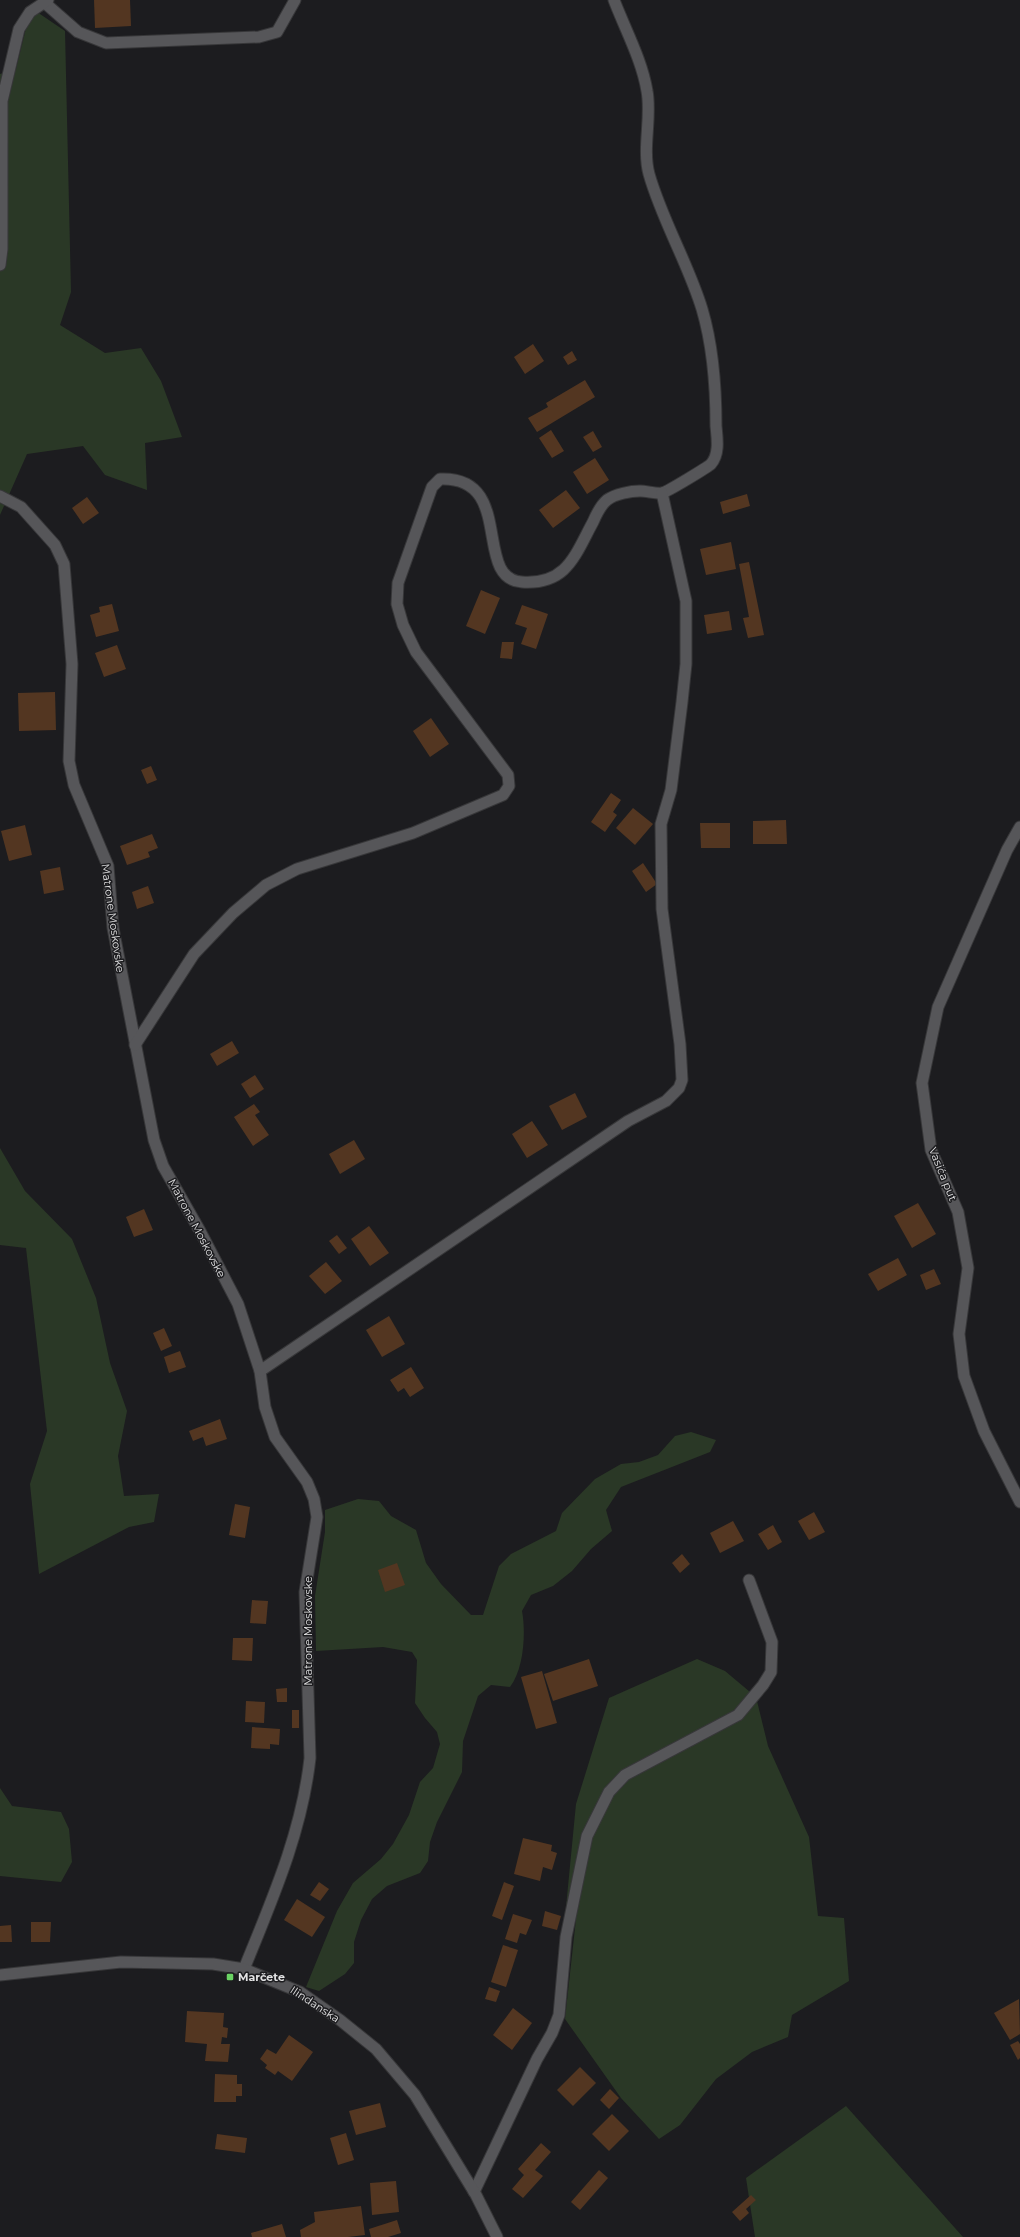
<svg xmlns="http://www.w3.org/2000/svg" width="1020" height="2237" font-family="Montserrat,sans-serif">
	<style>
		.green { fill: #2a3826 }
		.building { fill: #533621 }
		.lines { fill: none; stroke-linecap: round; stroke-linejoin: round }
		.minor-casing { stroke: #373739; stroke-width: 13 }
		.tertiary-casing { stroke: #373739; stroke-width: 13 }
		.minor { stroke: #565659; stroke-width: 11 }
		.tertiary { stroke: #565659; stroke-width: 11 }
		.poi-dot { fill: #6ad363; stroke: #1c1c1f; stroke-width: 1.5 }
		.labels { text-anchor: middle; stroke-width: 3; stroke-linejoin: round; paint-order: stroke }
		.street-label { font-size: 11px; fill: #e2e2e3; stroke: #1c1c1f }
		.poi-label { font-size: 11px; font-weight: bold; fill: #e2e2e3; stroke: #1c1c1f; text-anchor: start }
	</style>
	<rect width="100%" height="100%" fill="#1c1c1f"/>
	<g class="green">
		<path d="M37,12l28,19 6,261 -11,33 45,28 36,-5 20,33 21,56 -37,6 2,47 -42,-15 -22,-29 -56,8 -27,61v-441l16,-5 11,-45z"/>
		<path d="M0,1148l25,43 47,48 24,59 14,65 17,48 -9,45 6,40 35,-2 -5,28 -25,5 -90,47 -9,-90 17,-53 -21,-183 -26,-3z"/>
		<path d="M691,1432l25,8 -6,12 -89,35 -15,23 6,21 -21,18 -19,22 -19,15 -22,9 -9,16c4,21 2,58 -12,76l-19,-2 -13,11 -15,45 -1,31 -25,50 -7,20 -2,19 -8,12 -33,13 -15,13 -11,21 -7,22v21l-9,11 -26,17 -13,-4 31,-76 16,-28 28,-24 12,-15 16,-29 11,-33 13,-14 7,-24 -3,-12 -12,-14 -10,-15 2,-43 -5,-8 -29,-5 -67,4 -1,-55 10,-64v-22l33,-11 21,2 12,15 25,14 10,33 15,21 30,31h12l16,-49 12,-12 45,-23 6,-18 33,-34 26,-15 18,-2 19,-7 17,-19z"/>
		<path d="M697,1659l28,12 31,26 12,49 41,91 9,79 26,2 5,63 -57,34 -4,22 -36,15 -36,27 -36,46 -21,14 -38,-41 -56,-79 11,-100 -10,-12 10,-103 33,-106z"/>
		<path d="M0,1788l12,18 49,6 8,17 3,33 -11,20 -61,-6z"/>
		<path d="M846,2106l117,131h-208l-9,-59z"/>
	</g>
	<g class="building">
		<path d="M94,0h36l1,26 -36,2z"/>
		<path d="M533,344l11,17 -19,13 -11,-17z"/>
		<path d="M572,351l5,9 -9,5 -5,-8z"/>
		<path d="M585,380l10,17 -58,35 -9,-14 20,-11 -2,-4z"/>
		<path d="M551,430l13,21 -12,7 -13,-20z"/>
		<path d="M593,431l9,16 -9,5 -10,-15z"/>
		<path d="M595,458l14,22 -22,14 -14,-22z"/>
		<path d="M566,490l14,18 -27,20 -14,-18z"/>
		<path d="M747,494l3,12 -27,8 -3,-12z"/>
		<path d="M87,497l12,16 -16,11 -11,-16z"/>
		<path d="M731,542l5,27 -30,6 -6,-26z"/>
		<path d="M749,562l15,73 -16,3 -5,-20 6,-1 -10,-53z"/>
		<path d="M481,590l19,8 -15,36 -19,-8z"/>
		<path d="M112,604l7,27 -23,6 -6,-22 10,-3 -1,-5z"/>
		<path d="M522,605l26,9 -12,35 -15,-5 6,-16 -12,-4z"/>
		<path d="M729,611l3,19 -25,4 -3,-19z"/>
		<path d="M502,642h12l-2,17 -12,-1z"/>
		<path d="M117,645l9,24 -22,8 -9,-24z"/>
		<path d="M55,692l1,38 -37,1 -1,-38z"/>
		<path d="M431,718l18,26 -19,13 -17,-26z"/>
		<path d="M151,766l6,14 -10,4 -6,-14z"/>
		<path d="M611,793l10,7 -8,12 4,3 -12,17 -14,-10z"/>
		<path d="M633,808l20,16 -18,21 -19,-17z"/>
		<path d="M786,820l1,24h-34v-23z"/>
		<path d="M700,823h30v25h-29z"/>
		<path d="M25,825l7,30 -23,6 -8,-30z"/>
		<path d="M152,834l6,14 -10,4 2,5 -23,8 -7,-19z"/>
		<path d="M643,863l14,21 -11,8 -14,-21z"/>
		<path d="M60,867l4,23 -20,4 -4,-23z"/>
		<path d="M148,886l6,17 -17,6 -5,-17z"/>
		<path d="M232,1041l7,12 -22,13 -7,-12z"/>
		<path d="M255,1075l9,14 -14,9 -9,-14z"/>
		<path d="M575,1093l12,24 -25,13 -13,-24z"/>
		<path d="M254,1104l6,8 -5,3 14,20 -16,11 -19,-29z"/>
		<path d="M532,1121l16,24 -21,13 -15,-24z"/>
		<path d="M354,1140l11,19 -25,15 -11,-20z"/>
		<path d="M918,1203l18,31 -24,14 -18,-32z"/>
		<path d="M144,1209l9,21 -19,7 -8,-20z"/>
		<path d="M369,1226l20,27 -19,13 -19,-27z"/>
		<path d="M337,1235l10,13 -8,6 -10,-13z"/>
		<path d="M898,1258l9,17 -29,16 -10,-17z"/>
		<path d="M326,1262l16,19 -17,13 -16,-18z"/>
		<path d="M934,1269l7,15 -15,6 -6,-15z"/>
		<path d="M389,1316l16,28 -23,13 -16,-27z"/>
		<path d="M164,1328l8,18 -11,5 -8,-18z"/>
		<path d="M180,1351l6,16 -17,6 -5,-16z"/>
		<path d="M411,1367l13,21 -14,9 -6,-9 -6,4 -8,-12z"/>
		<path d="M220,1419l7,20 -21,7 -3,-9 -10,4 -4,-10z"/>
		<path d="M235,1504l15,3 -5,31 -16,-3z"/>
		<path d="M814,1512l11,20 -16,8 -11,-19z"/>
		<path d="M733,1521l11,20 -24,12 -10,-20z"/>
		<path d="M773,1525l9,17 -14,8 -10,-16z"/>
		<path d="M682,1554l8,10 -10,9 -8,-10z"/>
		<path d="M397,1563l8,22 -20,7 -7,-22z"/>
		<path d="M252,1600l16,1 -2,23 -16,-1z"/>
		<path d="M233,1638h20l-1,23 -20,-1z"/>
		<path d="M589,1659l9,27 -45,15 -9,-27z"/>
		<path d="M542,1671l15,52 -21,6 -15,-52z"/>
		<path d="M287,1688v14h-10l-1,-13z"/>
		<path d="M246,1701l19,1 -1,21 -19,-1z"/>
		<rect x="292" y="1710" width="7" height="18"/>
		<path d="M252,1727l28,2 -1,16 -9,-1v5l-19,-1z"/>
		<path d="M523,1838l29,7 -1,6 6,2 -5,17 -9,-3 -3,14 -26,-7z"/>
		<path d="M319,1882l10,7 -9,12 -10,-6z"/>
		<path d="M504,1882l10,4 -12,34 -10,-4z"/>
		<path d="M297,1899l28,18 -13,20 -28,-17z"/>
		<path d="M545,1911l16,5 -4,14 -15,-4z"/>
		<path d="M513,1914l19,6 -6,15 -6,-2 -3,10 -12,-4z"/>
		<path d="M31,1922h20l-1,20h-19z"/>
		<path d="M11,1925l1,17h-12v-16z"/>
		<path d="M503,1945l15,5 -12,37 -15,-5z"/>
		<path d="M489,1987l11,4 -4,11 -11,-3z"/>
		<path d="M1019,1999l1,35 -10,6 -16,-27z"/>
		<path d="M513,2008l19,15 -20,27 -19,-15z"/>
		<path d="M187,2011l37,2 -1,14 5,1 -1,10 -5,-1 -1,7h9l-2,18 -23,-1 2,-17 -22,-2z"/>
		<path d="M289,2035l24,17 -21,29 -14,-10 -3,4 -10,-7 2,-3 -7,-6 7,-10 9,5z"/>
		<path d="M1018,2041l2,3v14l-2,2 -8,-15z"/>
		<path d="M580,2067l16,16 -23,23 -16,-16z"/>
		<path d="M215,2074l22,1v9h5v12h-6v6h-22z"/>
		<path d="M610,2089l9,9 -10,11 -9,-9z"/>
		<path d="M380,2103l6,24 -30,8 -7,-24z"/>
		<path d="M612,2114l17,17 -20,20 -17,-17z"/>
		<path d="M346,2133l8,27 -16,5 -8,-27z"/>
		<path d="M217,2134l30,4 -2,15 -30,-4z"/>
		<path d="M541,2143l10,9 -16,18 8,6 -20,22 -11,-9 12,-14 -6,-6z"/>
		<path d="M599,2170l9,8 -28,32 -9,-8z"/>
		<path d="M396,2181l3,31 -27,3 -2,-32z"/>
		<path d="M751,2195l5,5 -10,9 3,4 -9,8 -8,-9z"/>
		<path d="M361,2206l4,29 -17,2h-47l-1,-7 15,-8 -1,-10z"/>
		<path d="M397,2220l4,13 -13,4h-17l-2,-8z"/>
		<path d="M282,2224l4,13h-34l-1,-4z"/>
	</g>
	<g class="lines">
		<defs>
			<g id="minor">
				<path d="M45,3l33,29 28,11 153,-6 18,-5 18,-32"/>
				<path d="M0,265l2,-16v-148l17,-72 11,-17 18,-12"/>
				<path d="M0,496l21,11 34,38 9,19 8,100 -3,97 5,24 34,81 5,62 41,212 9,26 37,65 38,73 22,67 5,36 10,30 32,45 7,17 3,18 -12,75 5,166c-8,74 -38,142 -66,211"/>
				<path d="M1020,827l-13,23 -69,157 -16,76 9,67 27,62 10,56 -9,66 5,42 20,55 36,71"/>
				<path d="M135,1045l59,-91 39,-41 33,-28 31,-16 116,-36 90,-38 6,-9 -1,-11 -92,-123 -13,-27 -6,-21 1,-21 34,-96 8,-8c76,-3 32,100 82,103 45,3 53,-27 71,-60 3,-7 8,-17 14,-22 8,-6 24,-9 33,-9 7,0 16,3 22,2 5,-1 46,-26 49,-29 9,-10 6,-27 5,-38 0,-39 -3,-80 -14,-117 -14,-46 -40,-89 -53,-135 -7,-26 3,-57 -2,-83 -5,-31 -22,-62 -33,-91"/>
				<path d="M260,1371l368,-250 38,-20 13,-13 3,-8 -2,-36 -18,-135 -1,-85 10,-34 11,-88 4,-38v-63l-24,-108"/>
				<path d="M474,2192l63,-133 15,-26 7,-18 7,-78 21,-101 22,-44 16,-17 113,-60 25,-30 8,-13 1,-30 -23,-62"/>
			</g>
			<path id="tertiary" d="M0,1975l121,-13 92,2 31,5 56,23 40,28 36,29 39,46 61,100 21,42"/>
		</defs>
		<use href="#minor" class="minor-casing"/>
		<use href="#tertiary" class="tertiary-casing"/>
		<use href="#minor" class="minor"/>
		<use href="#tertiary" class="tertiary"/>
	</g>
	<rect class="poi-dot" x="226" y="1973" width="8" height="8" rx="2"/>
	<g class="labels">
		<g class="street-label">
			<text transform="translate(113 918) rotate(82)" y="4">Matrone Moskovske</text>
			<text transform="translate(943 1174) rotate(68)" y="4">Vasića put</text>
			<text transform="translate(197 1228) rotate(62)" y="4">Matrone Moskovske</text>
			<text transform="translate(308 1631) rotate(-90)" y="4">Matrone Moskovske</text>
			<text transform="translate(315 2004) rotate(33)" y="4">Ilindanska</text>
		</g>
		<g class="poi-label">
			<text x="238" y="1981">Marčete</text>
		</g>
	</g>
</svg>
